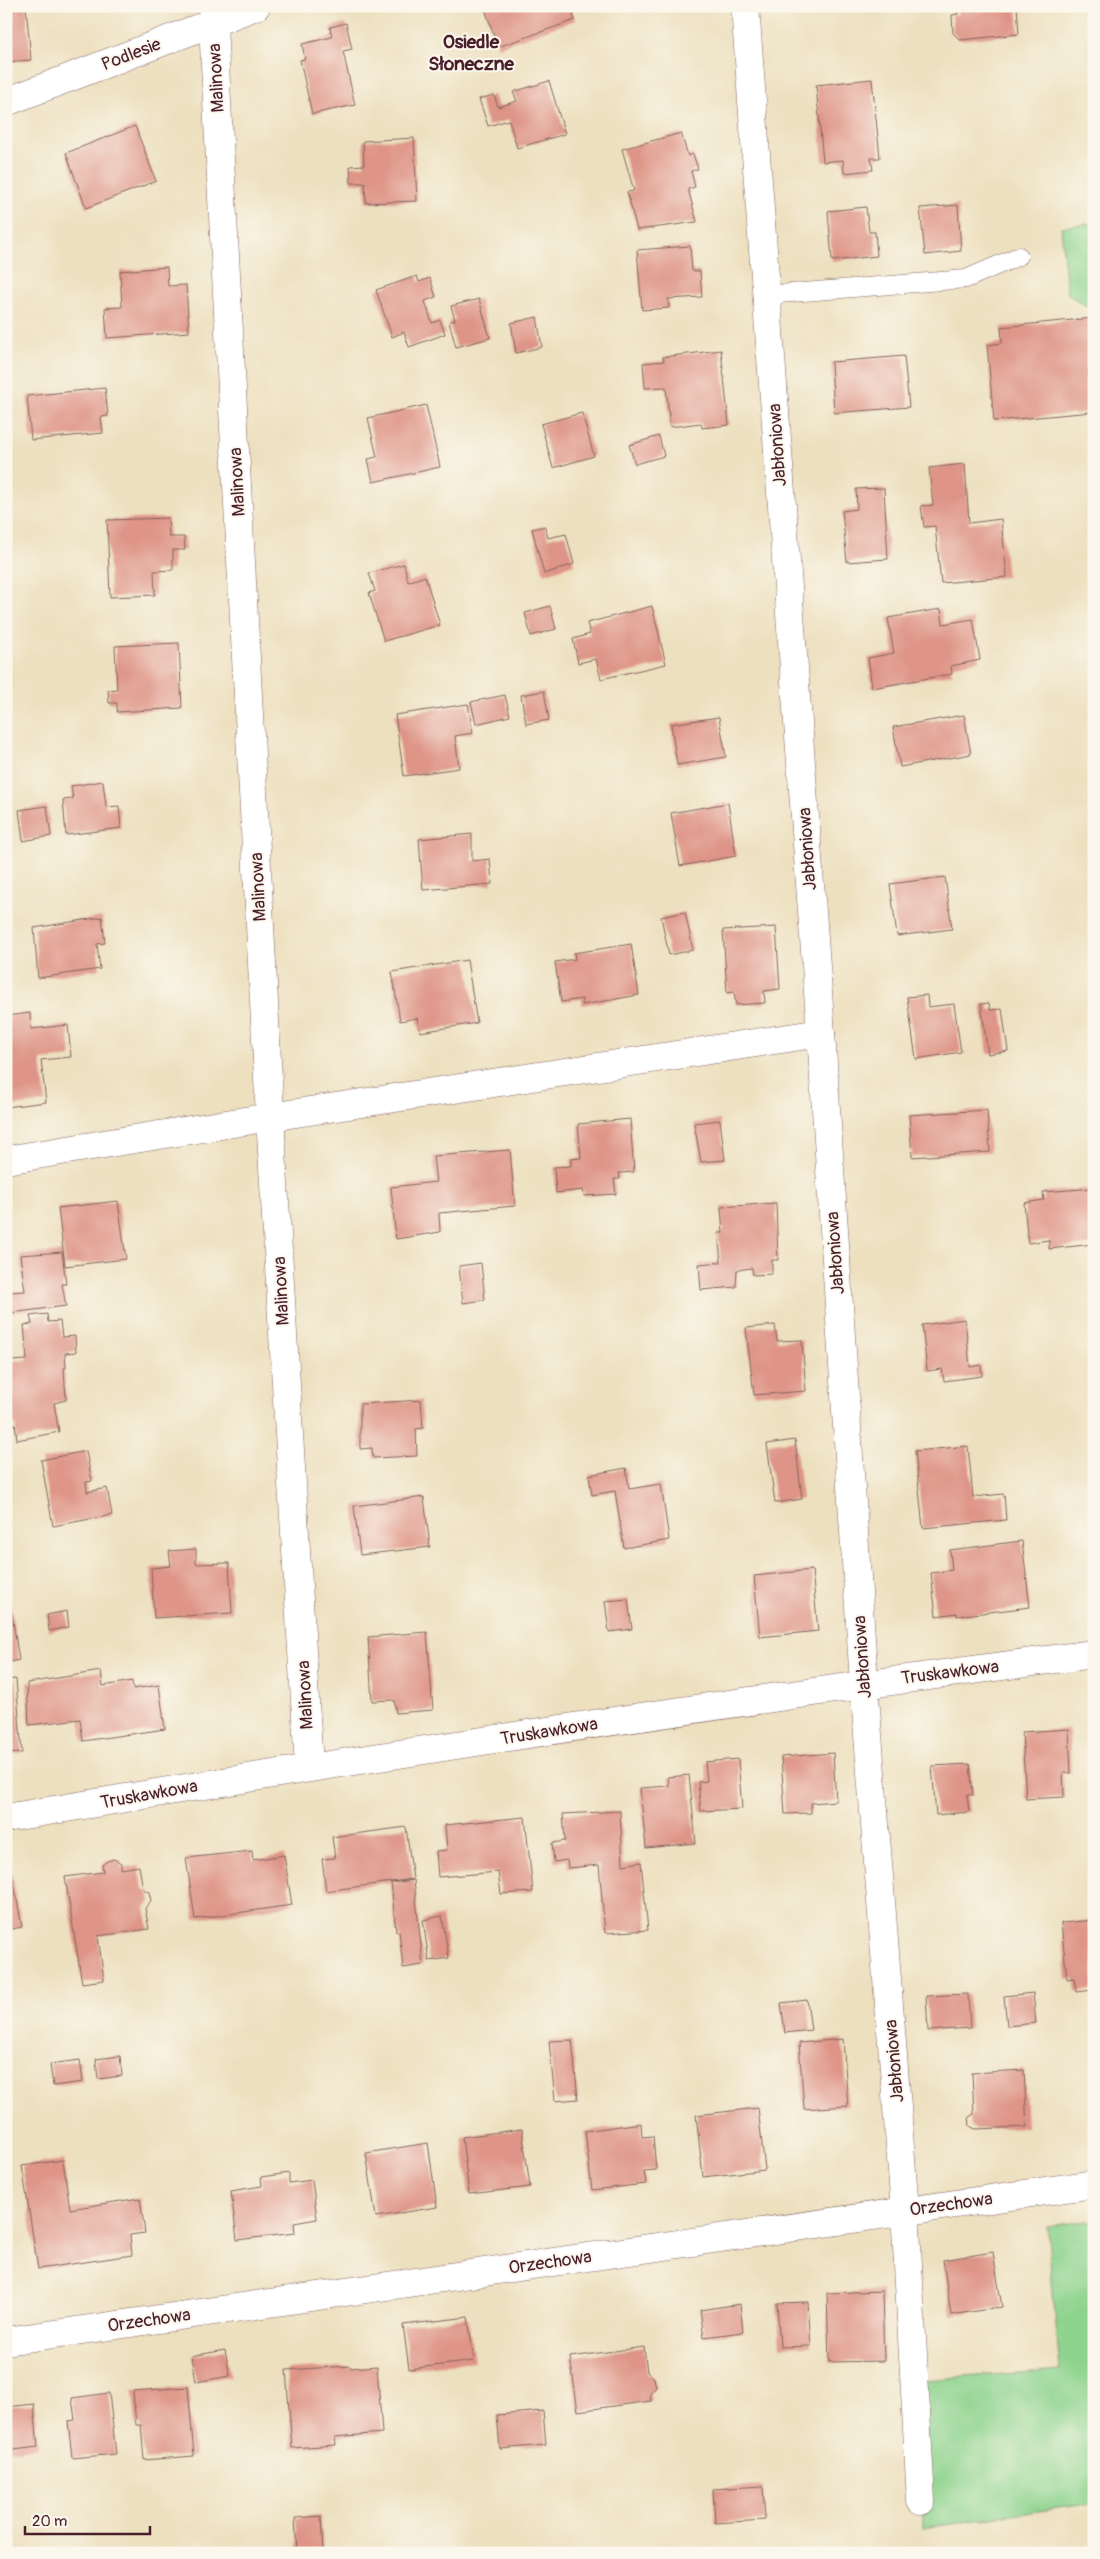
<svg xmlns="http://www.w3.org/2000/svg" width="1100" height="2559" font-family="Pangolin,sans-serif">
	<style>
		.green { fill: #8dd38d; stroke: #6c795c }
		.building { fill: #de9486 }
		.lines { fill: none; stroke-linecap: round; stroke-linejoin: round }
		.lane-casing { stroke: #83635f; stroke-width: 19 }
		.street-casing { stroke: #83635f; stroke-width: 29 }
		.lane { stroke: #fff; stroke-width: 18 }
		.street { stroke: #fff; stroke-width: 28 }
		.labels { text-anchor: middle; stroke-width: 4; stroke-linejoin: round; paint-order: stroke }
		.street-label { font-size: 18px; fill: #4a1f2b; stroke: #fbf7ec }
		.neighbourhood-label { font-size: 19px; font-weight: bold; fill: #4a1f2b; stroke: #fbf7ec }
	</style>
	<rect width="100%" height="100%" fill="#fbf7ec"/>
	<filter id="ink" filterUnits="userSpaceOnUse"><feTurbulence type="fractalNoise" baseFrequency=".02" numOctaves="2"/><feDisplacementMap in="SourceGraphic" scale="10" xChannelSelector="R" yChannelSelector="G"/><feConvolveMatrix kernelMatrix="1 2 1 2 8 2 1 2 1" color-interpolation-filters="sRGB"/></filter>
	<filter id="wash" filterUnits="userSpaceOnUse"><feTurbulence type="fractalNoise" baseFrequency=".0096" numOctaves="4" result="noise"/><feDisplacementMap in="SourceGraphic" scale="20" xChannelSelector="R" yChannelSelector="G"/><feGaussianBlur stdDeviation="1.12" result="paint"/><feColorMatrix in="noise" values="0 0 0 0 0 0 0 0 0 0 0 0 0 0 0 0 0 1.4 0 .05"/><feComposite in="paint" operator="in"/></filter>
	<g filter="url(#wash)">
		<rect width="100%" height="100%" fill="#ede0bf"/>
		<g class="green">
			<path d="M1094,223v89l-27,-19 -6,-66z"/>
			<path d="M1094,2220v283l-171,25 -1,-148 138,-10 -13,-144z"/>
		</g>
		<g id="blocks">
			<g class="building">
				<path d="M26,6l5,54 -25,2v-55z"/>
				<path d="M484,6h86l5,14 -77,27z"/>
				<path d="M957,6h60l2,28 -59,6 -7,-7 -1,-18 6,-1z"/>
				<path d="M346,23l6,26 -9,2 12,54 -43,9 -12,-54 5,-1 -3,-15 30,-7 -2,-10z"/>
				<path d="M872,79l8,79h-9l2,12 -29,3 -1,-13 -20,2 -7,-77z"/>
				<path d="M549,81l16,53 -48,14 -8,-28 -21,6 -9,-27 15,-4 4,12 19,-6 -4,-9z"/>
				<path d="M135,126l21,55 -70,27 -20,-55z"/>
				<path d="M681,133l7,23 5,-2 5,15 -7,2 4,16 -7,2 9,33 -60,8 -10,-38 7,-1 -12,-42z"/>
				<path d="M414,138l3,63 -51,2 -1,-20h-14l-1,-17 14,-1 -1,-24z"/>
				<path d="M958,205l3,46 -36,4 -5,-47z"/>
				<path d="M866,207l3,25h6l2,24 -45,5 -4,-50z"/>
				<path d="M690,246l2,25h8l2,26 -34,2 1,9 -27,2 -5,-60z"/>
				<path d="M167,267l1,19 18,-1 3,47 -82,6 -2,-30 17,-1 -2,-36z"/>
				<path d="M417,276l2,6 11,-4 6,19 -11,4 7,22 8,-3 5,14 -36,13 -5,-15 -12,5 -16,-47z"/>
				<path d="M479,299l11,39 -34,9 -7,-25 6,-2 -4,-14z"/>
				<path d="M537,317l5,30 -26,6 -5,-30z"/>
				<path d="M1093,318l1,51 -6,1 4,42 -98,9 -7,-76 15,-2 -1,-16z"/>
				<path d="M721,350l8,75 -27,3 -1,-5 -31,4 -4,-40 -21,1 -2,-25 21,-2 -1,-4z"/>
				<path d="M904,356l5,51 -75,6 -3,-51z"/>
				<path d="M105,388l3,28 -7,1 2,16 -72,7 -4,-44z"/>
				<path d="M426,405l14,62 -67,15 -5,-23 9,-2 -9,-39z"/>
				<path d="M582,413l12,43 -41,12 -12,-44z"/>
				<path d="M659,436l5,20 -29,8 -6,-19z"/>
				<path d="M965,464l4,59 32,-4 6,58 -66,6 -6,-57 -11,1 -3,-21 12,-1 -4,-37z"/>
				<path d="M884,488l4,71 -41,3 -5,-51 15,-2 -1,-20z"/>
				<path d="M168,518l1,19h15l1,13h-12v20l-19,1 1,24 -45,2 -3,-77z"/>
				<path d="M545,526l3,12 18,-4 8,30 -30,10 -12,-45z"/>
				<path d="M404,564l4,18 17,-6 15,49 -56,16 -15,-48 6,-2 -6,-18z"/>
				<path d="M550,606l6,23 -25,7 -6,-23z"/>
				<path d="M652,606l14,58 -65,15 -5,-20 -18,4 -5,-24 17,-5 -3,-11z"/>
				<path d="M941,609l2,15 30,-5 7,41 -29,6 1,8 -80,14 -4,-30 26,-5 -6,-35z"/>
				<path d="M179,643l3,65 -65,4v-9h-8l-1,-13 9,-1 -2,-43z"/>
				<path d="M544,691l5,29 -23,4 -5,-29z"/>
				<path d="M505,695l5,21 -34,8 -5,-22z"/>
				<path d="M468,704l5,29 -18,3 4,32 -55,8 -9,-61z"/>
				<path d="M964,715l7,39 -71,13 -7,-40z"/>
				<path d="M719,717l7,40 -49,8 -6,-41z"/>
				<path d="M103,781l3,26 13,-1 2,22 -55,7 -3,-35 10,-1 -2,-13z"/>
				<path d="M728,803l8,53 -56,10 -9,-53z"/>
				<path d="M47,806l4,30 -28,5 -4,-31z"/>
				<path d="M472,834v27l18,-2 2,25 -69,6 -4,-51z"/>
				<path d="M945,877l7,52 -55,7 -7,-52z"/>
				<path d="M685,912l8,38 -24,5 -8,-38z"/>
				<path d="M102,917l3,26 -8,1 3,25 -62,9 -4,-50z"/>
				<path d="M776,927l4,62 -16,2 1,12 -29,2 -2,-13 -7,1 -4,-63z"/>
				<path d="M631,944l8,51 -57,10v-6l-21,3 -6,-40 20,-3 -1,-6z"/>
				<path d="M467,960l10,63 -57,9 -3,-14 -17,3 -8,-49z"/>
				<path d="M927,995l1,12 26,-3 7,48 -45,7 -9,-62z"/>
				<path d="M989,1003l1,7 12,-1 6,42 -20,3 -7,-50z"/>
				<path d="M30,1013l1,16 37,-4 3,32 -30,3 5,42 -40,5v-91z"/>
				<path d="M987,1110l3,42 -78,5 -3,-42z"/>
				<path d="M630,1119l4,53 -15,1 1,6h-6l2,15 -32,2 -1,-6 -27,3 -2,-26 17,-1v-7l10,-1 -3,-34z"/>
				<path d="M720,1120l5,40 -24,2 -7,-39z"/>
				<path d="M510,1150l5,56 -76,7 1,19 -44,7 -5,-52 45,-5 -3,-26z"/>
				<path d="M1094,1188v56l-45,5v-9l-21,3 -4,-40 20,-3 -1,-8z"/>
				<path d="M118,1201l8,58 -61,7 -7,-58z"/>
				<path d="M776,1203l2,57h-6v14l-19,1 -1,-7 -15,2 -1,17 -35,3 -2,-26 22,-2 -3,-29h5l-2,-26z"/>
				<path d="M62,1252l4,32h-4l4,22 -56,7 -2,-21 17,-1 -5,-36z"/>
				<path d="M481,1263l4,37 -22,3 -4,-37z"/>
				<path d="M47,1314l1,8 12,-1 2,16 13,-1 1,16 -11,1 1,15h-2l2,32 -12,3 5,29 -42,8 -2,-16h-3l-2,-63 17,-1 -3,-35 8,-1 -2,-8z"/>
				<path d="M965,1319l5,48 11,-2 1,11 -38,5 -2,-12 -15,2 -5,-46z"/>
				<path d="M775,1325l2,16 25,-1 4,51 -52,4 -8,-67z"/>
				<path d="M421,1400l2,28 -7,1 1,27 -44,2 -1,-10 -12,1v-45z"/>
				<path d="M795,1440l7,59 -27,4 -8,-59z"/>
				<path d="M968,1446l5,51 31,-3 2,26 -83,8 -8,-77z"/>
				<path d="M86,1451l6,30 -6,1 1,10 20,-4 5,27 -59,11 -12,-66z"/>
				<path d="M626,1468l3,21 32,-5 8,56 -45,8 -9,-57 -23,4 -3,-20z"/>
				<path d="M424,1497l6,50 -70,8 -6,-49z"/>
				<path d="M1022,1541l8,66 -73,9v-3l-21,3 -5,-43 21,-3 -2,-20z"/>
				<path d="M196,1549v15l33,-1 3,50 -78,5 -3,-50 20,-2 -2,-15z"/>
				<path d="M812,1570l6,61 -58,6 -6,-61z"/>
				<path d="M628,1599l4,30 -23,3 -4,-31z"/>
				<path d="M10,1602l9,58 -13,3v-60z"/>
				<path d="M67,1611l2,16 -20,4 -2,-16z"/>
				<path d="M427,1632l6,78 -37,3 -2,-13 -22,1 -4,-64z"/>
				<path d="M101,1671l2,15 29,-5 1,8 26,-4 6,44 -82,12 -3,-22 -51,6 -2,-42z"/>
				<path d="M16,1679l6,74 -16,1v-74z"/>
				<path d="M1069,1729l2,44h-8l1,24 -38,2 -4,-67z"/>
				<path d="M833,1753l3,48 -25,2v10l-26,1 -4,-57z"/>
				<path d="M738,1759l4,50 -41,2 -3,-29 9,-1 -2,-19z"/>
				<path d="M970,1764l3,31h-6l2,17 -33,3 -4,-49z"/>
				<path d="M689,1775l7,68 -50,5 -6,-60 29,-2 -1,-9z"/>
				<path d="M620,1811l3,54 18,-3 7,68 -43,3 -6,-68 -31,3 -1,-8 -13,2 -2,-19 13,-2 -2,-27z"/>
				<path d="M525,1817l8,75 -32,2 -3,-22 -60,5 -2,-26 11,-1 -2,-25z"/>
				<path d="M406,1827l7,52 -87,12 -4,-32 13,-1 -3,-21z"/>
				<path d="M252,1851l1,9 31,-5 8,50 -97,14 -9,-61z"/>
				<path d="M114,1859l7,4v6l18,-3 4,23 6,3 2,9 -6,7 4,21 -51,7 6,44 -22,3 -17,-106 38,-5 -1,-7 5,-4z"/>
				<path d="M12,1873l10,54 -16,3v-56z"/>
				<path d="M414,1880l9,85 -20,3 -4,-37 -3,1 -5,-49z"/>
				<path d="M442,1916l7,42 -20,3 -6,-41z"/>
				<path d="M1094,1920v70l-18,2 -2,-14 -7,1 -6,-56z"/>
				<path d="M1033,1993l3,30 -29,3 -3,-30z"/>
				<path d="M968,1994l2,34 -42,3 -2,-35z"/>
				<path d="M807,2000l4,30 -26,3 -4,-30z"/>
				<path d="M843,2039l5,67 -44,3 -5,-66z"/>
				<path d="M572,2040l6,59 -23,2 -6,-60z"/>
				<path d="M120,2056l2,20 -24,3 -2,-20z"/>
				<path d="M80,2060l3,22 -30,4 -3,-22z"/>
				<path d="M1024,2070l3,57 -52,2 -5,-3 -1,-9 5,-3 -2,-41z"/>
				<path d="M758,2108l7,62 -62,7 -7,-62z"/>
				<path d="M641,2123l1,14 11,-1 3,34 -12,1 2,13 -54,6 -7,-59z"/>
				<path d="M522,2129l8,58 -61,7 -7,-57z"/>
				<path d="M428,2143l9,64 -61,10 -10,-64z"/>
				<path d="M63,2160l7,49 70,-11 5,35 -15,2 2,20 -94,14 -16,-103z"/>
				<path d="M289,2173v10l23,-3 5,39 -23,4 1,10 -58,7 -6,-49 31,-5 -1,-9z"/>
				<path d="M993,2252l9,55 -51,8 -8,-55z"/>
				<path d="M882,2291l2,70 -55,1 -2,-69z"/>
				<path d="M808,2302l3,44 -31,1 -3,-44z"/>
				<path d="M740,2304l3,28 -39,5 -4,-27z"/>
				<path d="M468,2317l6,44 -65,8 -6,-44z"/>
				<path d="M644,2347l3,25 7,6 2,9 -6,7 1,7 -73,10 -8,-54z"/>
				<path d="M225,2350l5,26 -34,6 -4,-26z"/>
				<path d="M350,2366v2l27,-2 5,67 -47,4 1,8 -44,3 -6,-78z"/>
				<path d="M188,2387l6,69 -50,4 -3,-35h-5l-3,-34z"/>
				<path d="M109,2393l7,61 -44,4 -4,-37 7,-1 -3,-22z"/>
				<path d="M34,2404l4,43 -32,4v-44z"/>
				<path d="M543,2411l3,34 -46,4 -3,-34z"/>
				<path d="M763,2486l2,34 -50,3 -2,-34z"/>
				<path d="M321,2516l2,37h-26l-2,-35z"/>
			</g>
		</g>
	</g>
	<g filter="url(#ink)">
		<use href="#blocks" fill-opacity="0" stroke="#83635f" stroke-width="1"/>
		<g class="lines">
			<defs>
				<path id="lane" d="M766,295l200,-16 53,-23"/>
				<g id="street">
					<path d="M212,6l58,1111 39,650"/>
					<path d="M745,6l76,1027 43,650 41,527 16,291"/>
					<path d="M6,102l250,-96"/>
					<path d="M6,1160l264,-43 551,-84"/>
					<path d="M6,1818c362,-61 724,-117 1088,-164"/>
					<path d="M6,2341l1088,-157"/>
				</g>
			</defs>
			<use href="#lane" class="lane-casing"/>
			<use href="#street" class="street-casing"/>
			<use href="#lane" class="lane"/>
			<use href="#street" class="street"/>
		</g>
	</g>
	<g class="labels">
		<g class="street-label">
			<text transform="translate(131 54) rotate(-21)" y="6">Podlesie</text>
			<text transform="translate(216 78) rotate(-93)" y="6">Malinowa</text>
			<text transform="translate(777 445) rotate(-94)" y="6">Jabłoniowa</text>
			<text transform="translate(237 482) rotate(-93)" y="6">Malinowa</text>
			<text transform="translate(807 849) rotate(-94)" y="6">Jabłoniowa</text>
			<text transform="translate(258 887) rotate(-93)" y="6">Malinowa</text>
			<text transform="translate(835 1253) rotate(-94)" y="6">Jabłoniowa</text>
			<text transform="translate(281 1291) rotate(-93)" y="6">Malinowa</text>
			<text transform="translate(862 1657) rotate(-94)" y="6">Jabłoniowa</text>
			<text transform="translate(950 1672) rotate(-7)" y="6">Truskawkowa</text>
			<text transform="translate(305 1695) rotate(-93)" y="6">Malinowa</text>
			<text transform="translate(549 1731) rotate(-9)" y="6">Truskawkowa</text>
			<text transform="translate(149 1794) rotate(-10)" y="6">Truskawkowa</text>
			<text transform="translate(894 2061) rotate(-95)" y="6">Jabłoniowa</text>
			<text transform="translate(951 2204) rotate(-8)" y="6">Orzechowa</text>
			<text transform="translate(550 2262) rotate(-8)" y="6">Orzechowa</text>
			<text transform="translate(149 2320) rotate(-8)" y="6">Orzechowa</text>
		</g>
		<g class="neighbourhood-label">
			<text x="471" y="48">Osiedle<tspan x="471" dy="22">Słoneczne</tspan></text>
		</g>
	</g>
	<rect width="1100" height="2559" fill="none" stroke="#fbf7ec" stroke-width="25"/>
	<path d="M25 2526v8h125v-8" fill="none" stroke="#4a1f2b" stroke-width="2.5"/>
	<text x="32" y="2526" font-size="15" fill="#4a1f2b" stroke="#fbf7ec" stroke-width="4" paint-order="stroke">20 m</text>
</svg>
